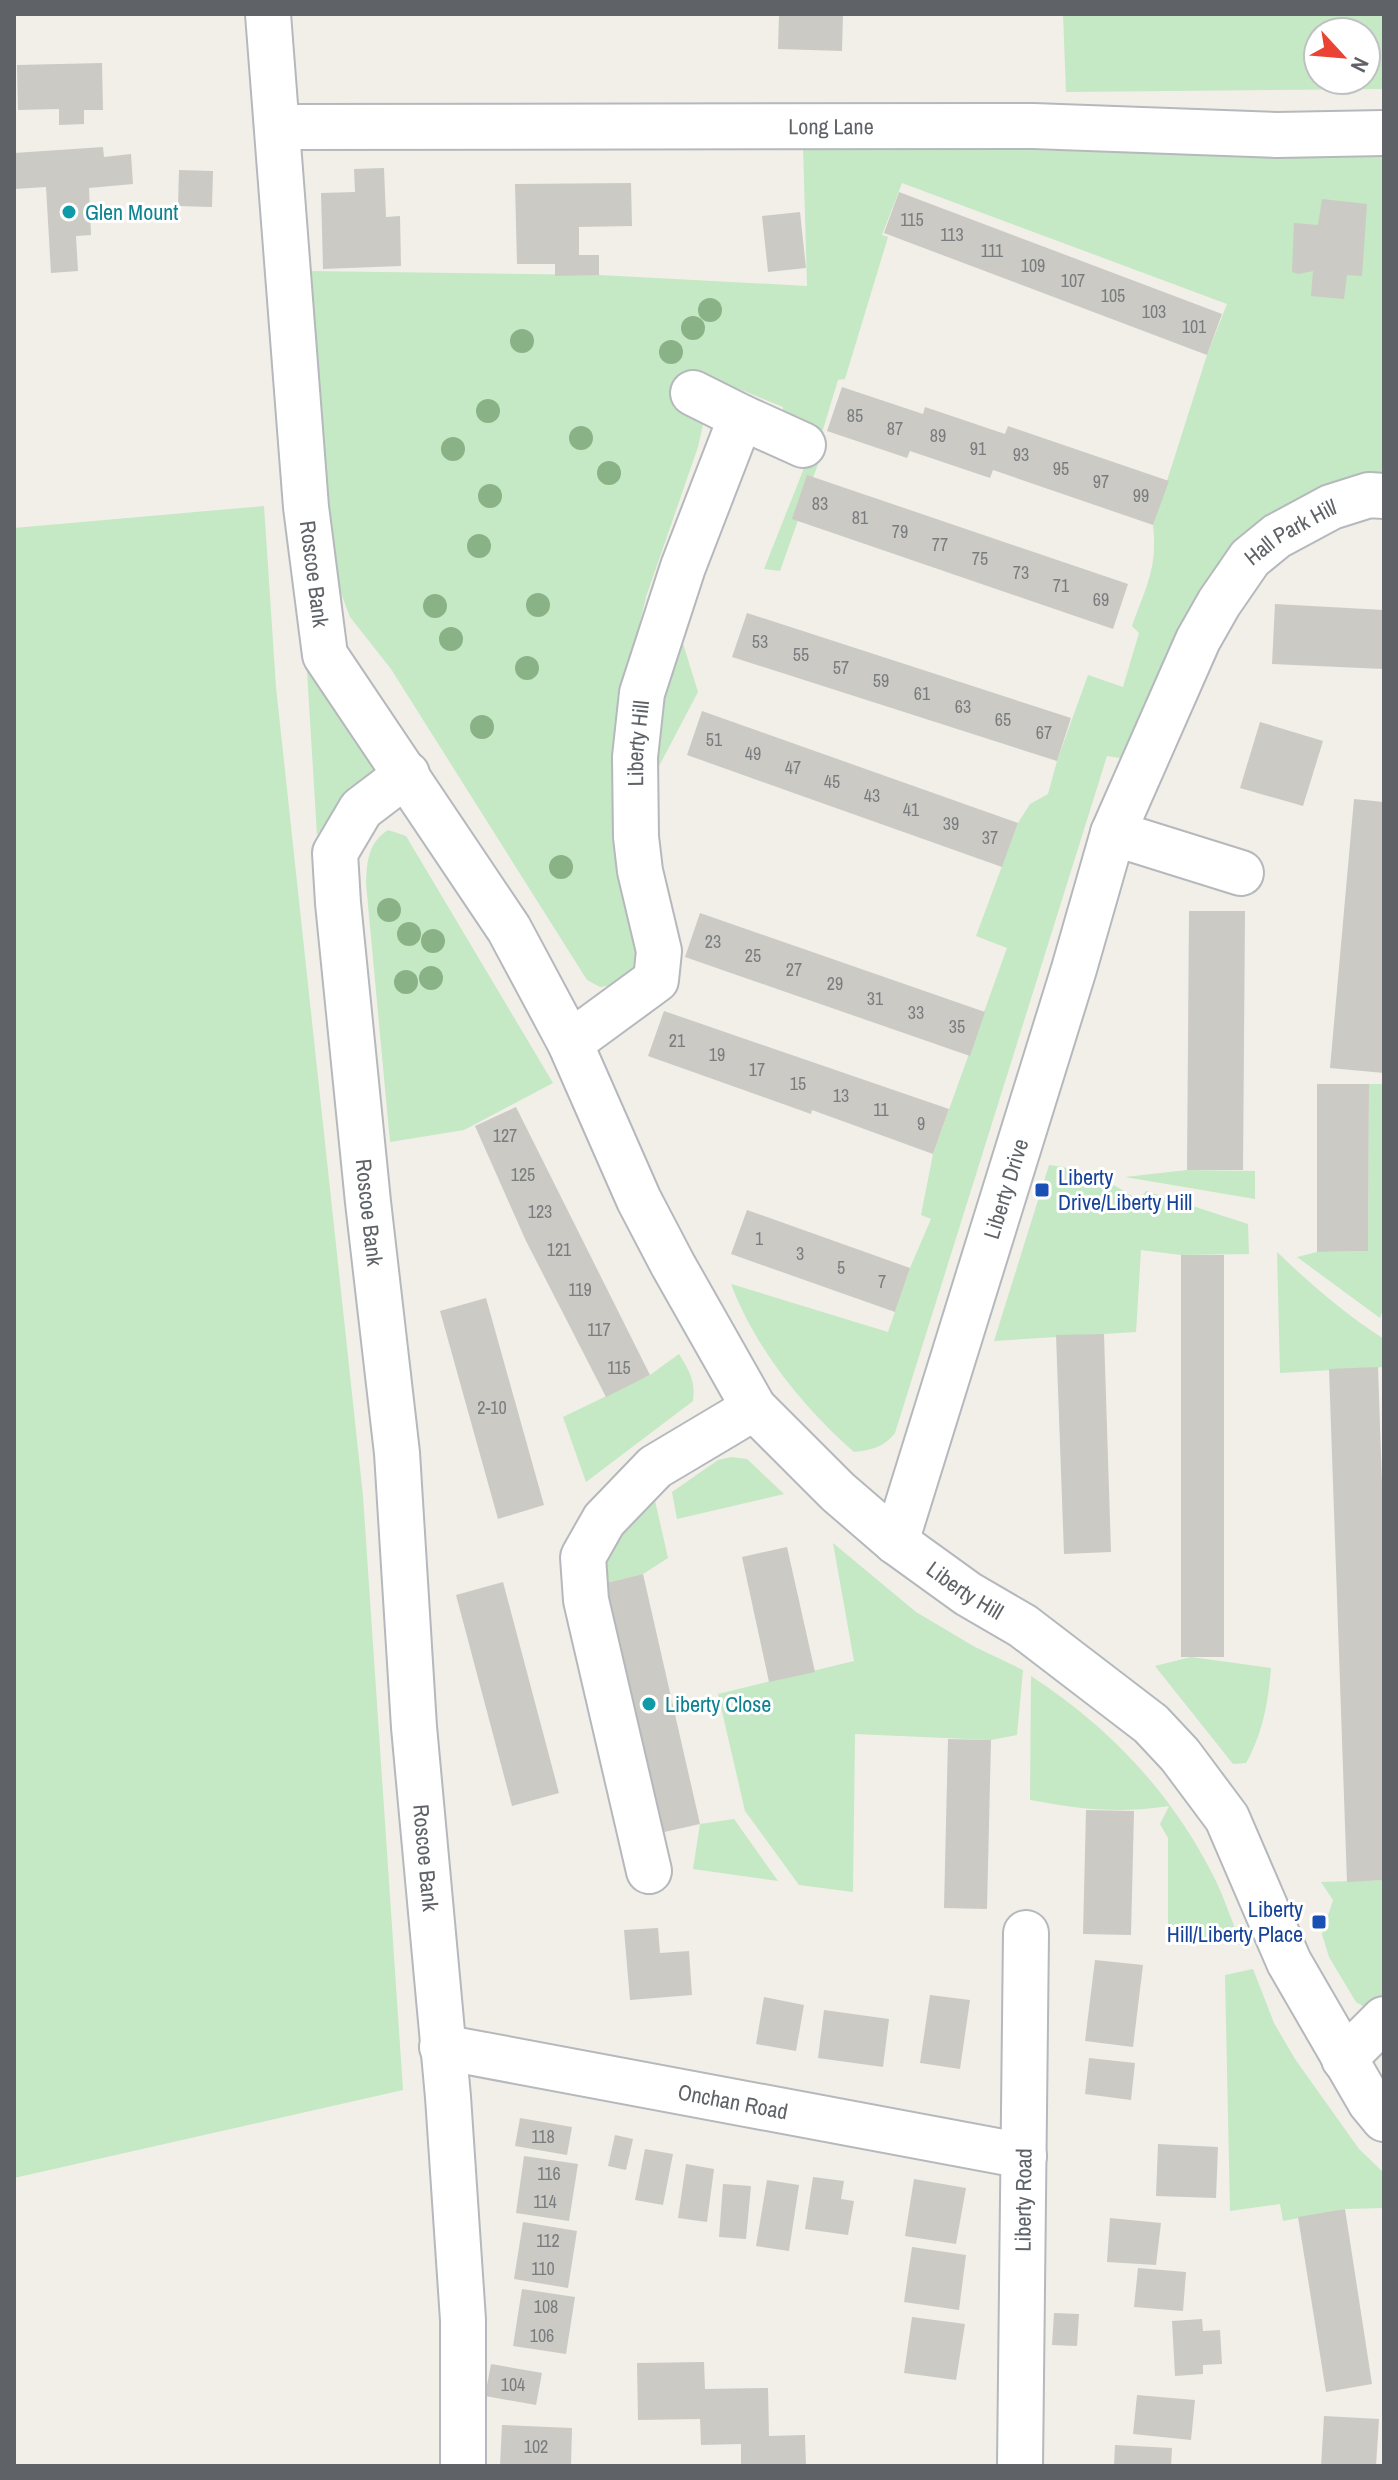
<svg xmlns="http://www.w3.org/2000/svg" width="1398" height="2480" font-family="'Archivo Narrow',sans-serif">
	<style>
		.green { fill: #c5e8c5; fill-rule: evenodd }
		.building { fill: #cccac5 }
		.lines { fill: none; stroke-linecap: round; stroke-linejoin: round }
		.minor-casing { stroke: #b5b8bc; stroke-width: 48 }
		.minor { stroke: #fff; stroke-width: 44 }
		.tree { fill: #89b387 }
		.culture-dot { fill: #0f9aa8; stroke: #fff; stroke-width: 3 }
		.transit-dot { fill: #1a4fb4; stroke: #fff; stroke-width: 3 }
		.labels { text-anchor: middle; stroke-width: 6; stroke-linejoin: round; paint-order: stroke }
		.number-label { font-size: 18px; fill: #7a7d7f }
		.street-label { font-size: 22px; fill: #5f6368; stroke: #fff }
		.culture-label { font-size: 22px; fill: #0d838f; stroke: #fff; text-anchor: start }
		.transit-label { font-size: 22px; fill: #164399; stroke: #fff; text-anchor: start }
	</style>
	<rect width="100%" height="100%" fill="#f1efe8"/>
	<g class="green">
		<path d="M1063,14h321v75l-318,3zM1318,32h48v48h-48z"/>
		<path d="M803,145l493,11 88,-3v343l-107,40 -132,226 -38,-6 -212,677c-11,14 -23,17 -41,19 -51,-45 -99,-104 -123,-168l157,48 22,-64 21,-49 -10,-4 12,-61 74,-206 -31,-12 42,-113 12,-19 18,-10 9,-33 31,-86 35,12 16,-54 -7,-7c14,-39 26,-59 21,-101l54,-170 20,-51 -325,-121 -20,52 6,2 -43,142 -7,1 -17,56 -3,28 -38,107 -16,-2 50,-126 -32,-19 1,-17 -93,-38 -17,38 31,13 -6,27 -52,150 -25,103 18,252 -3,15 -13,17 -23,3 -13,-7 -196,-311 -41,-52 -14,-37 -29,-309 292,4 208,11z"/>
		<path d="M264,506l12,181 87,809 40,594 -389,88v-1650z"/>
		<path d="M302,589l79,180 -35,28 -29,38z"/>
		<path d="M681,637l17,55 -40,76 -2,-12 9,-90z"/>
		<path d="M388,830l18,6 147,247 -89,47 -74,12 -24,-259c1,-22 2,-40 22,-53z"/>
		<path d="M1369,1084h15v222l-4,12 -83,-61 20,-5 51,-1z"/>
		<path d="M1049,1165c38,5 58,14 90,36l7,-10 102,33 1,30 -68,1 -40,-5 -5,82 -142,9z"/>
		<path d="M1187,1170l68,1v28l-130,-22z"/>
		<path d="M1277,1252c33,32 68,62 107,87v28l-104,6z"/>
		<path d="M679,1354c10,16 17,28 14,47l-107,81 -23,-65 87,-42z"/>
		<path d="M731,1457l16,2 37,35 -107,25 -5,-27 46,-32z"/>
		<path d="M653,1492l15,66 -25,16 -45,11 5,-37z"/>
		<path d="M833,1543l83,69 59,35 48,23 -6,65 -26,5 -136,-6 -2,158 -54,-7 -54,-74 -27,-117 136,-33z"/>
		<path d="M1191,1657l80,11c-3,35 -8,64 -25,95l-13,1 -78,-98z"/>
		<path d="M1031,1676c79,52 140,116 183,201 11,22 18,46 28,68l-74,-9v-98l-8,-14 9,-18c-50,8 -90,3 -139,-6z"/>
		<path d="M734,1819l44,62 -85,-12 7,-45z"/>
		<path d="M1384,1880v124l-16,5 -12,-7 -27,-45 -7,-23 11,-34 -12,-18z"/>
		<path d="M1253,1969l21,54 21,36 64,90 25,24v38l-1,-3 -38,1 -62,12 -3,-17 -50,7 -5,-236z"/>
	</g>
	<g class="building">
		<path d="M779,14h64l-1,37 -64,-2z"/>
		<path d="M102,63l1,47h-19v14l-25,1v-16l-41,1 -1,-45z"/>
		<path d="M103,147l1,10 27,-3 2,30 -44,4 2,47 -15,1 2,35 -27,2 -5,-86 -32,2v-36z"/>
		<path d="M384,168l2,49 14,-1 1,50 -78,3 -2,-76 34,-1 -1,-23z"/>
		<path d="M179,170l34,1 -1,36 -34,-1z"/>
		<path d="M631,183l1,43 -53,1v28h20v20l-44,1v-12h-38l-2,-80z"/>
		<path d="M899,192l323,122 -15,41 -323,-122z"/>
		<path d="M1322,199l45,5 -5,72 -15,-1 -3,24 -33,-3 2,-25 -14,3 -7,-2 2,-49 24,2z"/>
		<path d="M800,212l6,56 -38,4 -6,-56z"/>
		<path d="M842,387l81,27 2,-7 80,27 3,-8 161,55 -16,44 -160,-55 -3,8 -80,-27 -3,7 -80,-27z"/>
		<path d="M807,475l321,109 -15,45 -321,-110z"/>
		<path d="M1275,604l109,6v59l-112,-5z"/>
		<path d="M747,613l324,105 -14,43 -325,-104z"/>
		<path d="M702,711l316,112 -16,44 -315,-112z"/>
		<path d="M1260,722l63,19 -20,65 -63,-18z"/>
		<path d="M1354,799l30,3v271l-54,-5z"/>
		<path d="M1189,911h56l-2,259h-56z"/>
		<path d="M700,913l285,99 -15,44 -285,-99z"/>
		<path d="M664,1011l285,98 -16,45 -121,-44 -1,4 -163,-58z"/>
		<path d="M1317,1084h52l-1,167 -51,1z"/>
		<path d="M516,1107l134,268 -44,22 -80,-156 -51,-115z"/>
		<path d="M747,1210l163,58 -15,44 -164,-58z"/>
		<rect x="1181" y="1255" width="43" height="402"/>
		<path d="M486,1298l58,207 -46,14 -58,-208z"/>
		<path d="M1104,1334l7,218 -47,2 -8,-219z"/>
		<path d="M1378,1367l6,176v337l-37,2 -18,-513z"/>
		<path d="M787,1547l28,125 -46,10 -27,-125z"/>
		<path d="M643,1574l57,250 -45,10 -57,-249z"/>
		<path d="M503,1582l56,211 -47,13 -56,-211z"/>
		<path d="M948,1739l43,1 -4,169 -43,-1z"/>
		<path d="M1086,1810l48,1 -3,124 -48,-1z"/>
		<path d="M658,1928l2,25 29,-2 3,44 -62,5 -6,-70z"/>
		<path d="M1095,1960l48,5 -10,82 -48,-6z"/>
		<path d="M930,1995l40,5 -10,69 -40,-6z"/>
		<path d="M764,1997l40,8 -8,46 -40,-7z"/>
		<path d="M824,2010l65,9 -6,48 -65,-9z"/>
		<path d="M1089,2058l46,5 -4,37 -46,-6z"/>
		<path d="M520,2118l52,9 -5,28 -52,-9z"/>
		<path d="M615,2135l18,4 -7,31 -18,-4z"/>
		<path d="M1158,2144l60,3 -2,51 -60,-2z"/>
		<path d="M645,2149l28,5 -10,51 -28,-5z"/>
		<path d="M524,2156l54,8 -9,57 -53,-8z"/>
		<path d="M686,2164l28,5 -7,53 -29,-4z"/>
		<path d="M813,2177l31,4 -3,18 13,2 -6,34 -43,-6z"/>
		<path d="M914,2179l52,9 -10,56 -51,-8z"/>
		<path d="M767,2180l32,5 -10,66 -33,-5z"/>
		<path d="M723,2184l28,2 -5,53 -27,-2z"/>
		<path d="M1345,2209l27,175 -46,8 -28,-175z"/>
		<path d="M1110,2218l51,5 -5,42 -49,-3z"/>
		<path d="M523,2222l54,9 -9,57 -54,-9z"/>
		<path d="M912,2247l54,8 -7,55 -55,-8z"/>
		<path d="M1138,2268l48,4 -3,39 -49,-4z"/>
		<path d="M522,2289l53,8 -9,57 -53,-8z"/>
		<path d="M1054,2313l25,1 -2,32 -25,-1z"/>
		<path d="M912,2317l53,7 -9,56 -52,-7z"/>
		<path d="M1202,2319l1,12 17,-1 2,34 -19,1v9l-28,2 -3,-55z"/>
		<path d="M704,2362l1,27 63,-1 1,48 36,-1 1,31h-65v-22l-40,1 -1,-26 -62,1 -1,-57z"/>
		<path d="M491,2364l51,9 -6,32 -51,-9z"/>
		<path d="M1137,2395l58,5 -4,40 -58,-6z"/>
		<path d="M1324,2416l55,3 -3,47h-55z"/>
		<path d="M502,2425l70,3 -1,38h-71z"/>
		<path d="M1115,2445l57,3 -1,18h-57z"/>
	</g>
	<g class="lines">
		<defs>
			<g id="minor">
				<path id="s1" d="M268,14l38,493 19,148 184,274 61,114 69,157 34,65 81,143 84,84 58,50 72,52 55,32 128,98 29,31 47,63 62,144 81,140 14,17"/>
				<path id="s2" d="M279,127l754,-1 244,9 107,-2"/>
				<path d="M741,417l62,28"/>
				<path id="s3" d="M407,774l-46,35 -26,44 3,50 30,299 29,251 17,274 34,370 15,223v146"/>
				<path d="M1113,833l128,40"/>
				<path id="s4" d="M570,1043l86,-63 3,-29 -19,-80 -4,-34 -1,-80 7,-64 41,-126 58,-150 -48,-24"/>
				<path id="s5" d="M896,1542l178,-573 39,-136 85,-193 21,-37 31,-45 27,-22 54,-29 38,-12 15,1"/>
				<path d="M649,1871l-63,-271 -3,-43 21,-37 51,-53 99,-59"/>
				<path id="s6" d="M442,2047l582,109"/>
				<path d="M1344,2059l40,-40"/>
				<path id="s7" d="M1020,2466l6,-533"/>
			</g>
		</defs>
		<use href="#minor" class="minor-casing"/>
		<use href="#minor" class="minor"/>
	</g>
	<g class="tree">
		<circle cx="710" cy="310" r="12"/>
		<circle cx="693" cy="328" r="12"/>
		<circle cx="522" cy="341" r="12"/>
		<circle cx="671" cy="352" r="12"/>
		<circle cx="488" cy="411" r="12"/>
		<circle cx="581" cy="438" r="12"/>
		<circle cx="453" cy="449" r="12"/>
		<circle cx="609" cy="473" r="12"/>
		<circle cx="490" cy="496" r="12"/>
		<circle cx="479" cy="546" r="12"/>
		<circle cx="538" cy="605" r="12"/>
		<circle cx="435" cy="606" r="12"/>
		<circle cx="451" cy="639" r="12"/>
		<circle cx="527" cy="668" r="12"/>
		<circle cx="482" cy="727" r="12"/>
		<circle cx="561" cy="867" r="12"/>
		<circle cx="389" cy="910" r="12"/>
		<circle cx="409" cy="934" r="12"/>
		<circle cx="433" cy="941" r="12"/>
		<circle cx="431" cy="978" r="12"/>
		<circle cx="406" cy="982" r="12"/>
	</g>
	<g class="culture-dot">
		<circle cx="69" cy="212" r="8"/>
		<circle cx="649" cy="1704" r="8"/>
	</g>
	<g class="transit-dot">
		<rect x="1034" y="1182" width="16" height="16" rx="4"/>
		<rect x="1311" y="1914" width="16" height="16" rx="4"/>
	</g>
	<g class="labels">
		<g class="number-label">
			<text x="912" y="226">115</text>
			<text x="952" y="241">113</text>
			<text x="992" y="257">111</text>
			<text x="1033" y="272">109</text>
			<text x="1073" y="287">107</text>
			<text x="1113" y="302">105</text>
			<text x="1154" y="318">103</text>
			<text x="1194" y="333">101</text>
			<text x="855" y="422">85</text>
			<text x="895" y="435">87</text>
			<text x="938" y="442">89</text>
			<text x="978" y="455">91</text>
			<text x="1021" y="461">93</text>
			<text x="1061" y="475">95</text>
			<text x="1101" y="488">97</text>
			<text x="1141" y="502">99</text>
			<text x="820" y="510">83</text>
			<text x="860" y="524">81</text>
			<text x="900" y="538">79</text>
			<text x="940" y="551">77</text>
			<text x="980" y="565">75</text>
			<text x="1021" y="579">73</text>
			<text x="1061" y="592">71</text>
			<text x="1101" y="606">69</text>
			<text x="760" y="648">53</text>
			<text x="801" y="661">55</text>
			<text x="841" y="674">57</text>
			<text x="881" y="687">59</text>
			<text x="922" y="700">61</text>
			<text x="963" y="713">63</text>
			<text x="1003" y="726">65</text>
			<text x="1044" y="739">67</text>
			<text x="714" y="746">51</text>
			<text x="753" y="760">49</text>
			<text x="793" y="774">47</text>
			<text x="832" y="788">45</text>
			<text x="872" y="802">43</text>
			<text x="911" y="816">41</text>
			<text x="951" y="830">39</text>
			<text x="990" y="844">37</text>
			<text x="713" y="948">23</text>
			<text x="753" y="962">25</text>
			<text x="794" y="976">27</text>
			<text x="835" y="990">29</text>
			<text x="875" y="1005">31</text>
			<text x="916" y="1019">33</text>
			<text x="957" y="1033">35</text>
			<text x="677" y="1047">21</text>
			<text x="717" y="1061">19</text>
			<text x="757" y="1076">17</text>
			<text x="798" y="1090">15</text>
			<text x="841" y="1102">13</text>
			<text x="881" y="1116">11</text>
			<text x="921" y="1130">9</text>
			<text x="505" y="1142">127</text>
			<text x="523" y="1181">125</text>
			<text x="540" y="1218">123</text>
			<text x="759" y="1245">1</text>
			<text x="559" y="1256">121</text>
			<text x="800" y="1260">3</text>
			<text x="841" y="1274">5</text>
			<text x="882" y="1288">7</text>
			<text x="580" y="1296">119</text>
			<text x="599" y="1336">117</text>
			<text x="619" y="1374">115</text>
			<text x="492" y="1414">2-10</text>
			<text x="543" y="2143">118</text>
			<text x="549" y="2180">116</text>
			<text x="545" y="2208">114</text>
			<text x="548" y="2247">112</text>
			<text x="543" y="2275">110</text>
			<text x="546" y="2313">108</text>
			<text x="542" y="2342">106</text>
			<text x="513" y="2391">104</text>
			<text x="536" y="2453">102</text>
		</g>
		<g class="street-label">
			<text dy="8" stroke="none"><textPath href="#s2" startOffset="552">Long Lane</textPath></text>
			<text dy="8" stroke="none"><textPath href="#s5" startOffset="1098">Hall Park Hill</textPath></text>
			<text dy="8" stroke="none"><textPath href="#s1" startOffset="562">Roscoe Bank</textPath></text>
			<text dy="8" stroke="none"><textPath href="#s4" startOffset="346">Liberty Hill</textPath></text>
			<text dy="8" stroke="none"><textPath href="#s5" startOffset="370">Liberty Drive</textPath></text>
			<text dy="8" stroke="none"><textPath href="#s3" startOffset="470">Roscoe Bank</textPath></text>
			<text dy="8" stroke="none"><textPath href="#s1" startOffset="1792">Liberty Hill</textPath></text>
			<text dy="8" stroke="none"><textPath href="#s3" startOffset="1118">Roscoe Bank</textPath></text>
			<text dy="8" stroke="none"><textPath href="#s6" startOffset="296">Onchan Road</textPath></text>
			<text dy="8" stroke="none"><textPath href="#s7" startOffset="266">Liberty Road</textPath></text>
		</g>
		<g class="culture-label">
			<text x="85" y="220">Glen Mount</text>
			<text x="665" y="1712">Liberty Close</text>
		</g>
		<g class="transit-label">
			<text x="1058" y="1185">Liberty<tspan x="1058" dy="25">Drive/Liberty Hill</tspan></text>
			<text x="1303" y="1917" text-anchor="end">Liberty<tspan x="1303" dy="25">Hill/Liberty Place</tspan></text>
		</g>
	</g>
	<rect width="1398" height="2480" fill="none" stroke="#5f6368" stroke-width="32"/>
	<g transform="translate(1342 56) rotate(116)"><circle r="38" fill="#ffffff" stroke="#bfc1c3" stroke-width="2"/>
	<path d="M0-6L14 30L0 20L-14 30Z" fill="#ea4335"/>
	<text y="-12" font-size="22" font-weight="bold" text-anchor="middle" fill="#5f6368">N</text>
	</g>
</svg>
